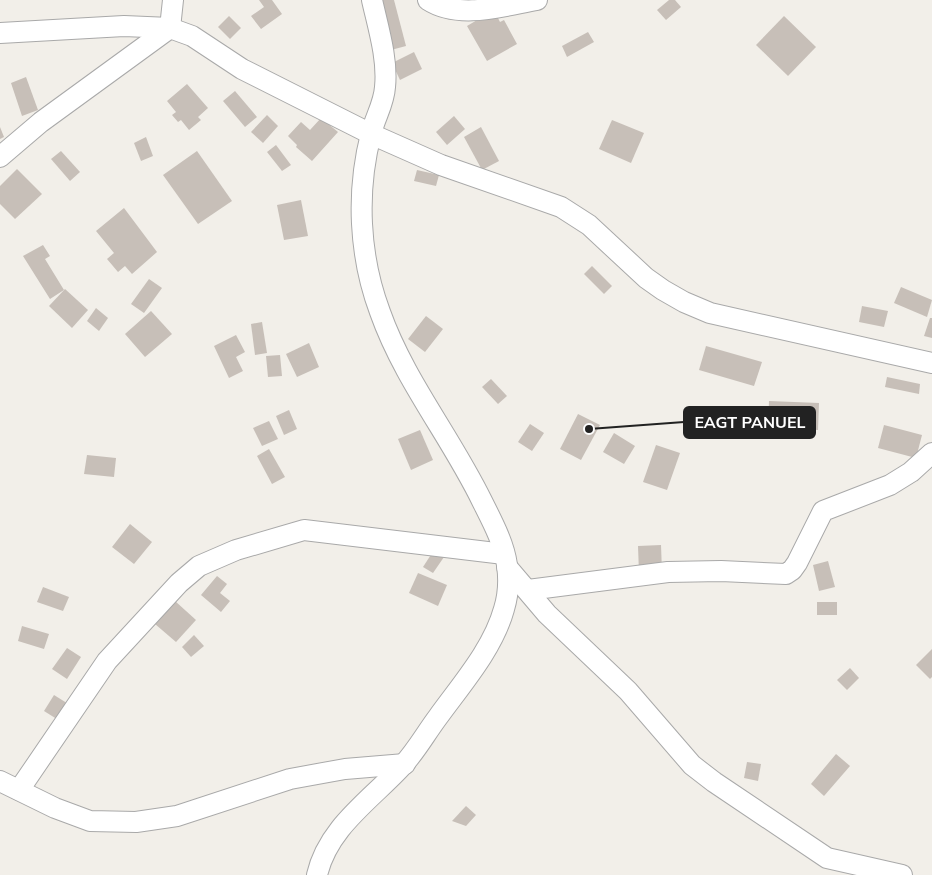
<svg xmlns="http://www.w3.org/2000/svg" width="932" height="875" font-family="Mulish,sans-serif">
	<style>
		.building { fill: #c7bfb8 }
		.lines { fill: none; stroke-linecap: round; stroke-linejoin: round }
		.minor-casing { stroke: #a9a9a9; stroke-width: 22 }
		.minor { stroke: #fff; stroke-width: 20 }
		.leader { fill: none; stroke: #222; stroke-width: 2 }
		.callout-dot { fill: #222; stroke: #fff; stroke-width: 2 }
		.callout { fill: #222; stroke: #222; stroke-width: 2 }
		.callout-label { font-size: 16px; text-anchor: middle; font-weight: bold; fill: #fff }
	</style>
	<rect width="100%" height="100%" fill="#f2efe9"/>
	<g class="building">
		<path d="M259,0h13l10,14 -21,15 -10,-13 13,-9z"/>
		<path d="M377,0h17l12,46 -15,4z"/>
		<path d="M669,0h6l6,7 -15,13 -9,-10z"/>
		<path d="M494,10l6,12 4,-2 13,24 -30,17 -20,-35z"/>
		<path d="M229,16l12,12 -11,11 -12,-12z"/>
		<path d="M784,16l32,31 -28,29 -32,-31z"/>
		<path d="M588,32l6,10 -27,15 -5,-11z"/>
		<path d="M414,52l8,17 -22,11 -8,-17z"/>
		<path d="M26,77l12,33 -16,6 -11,-33z"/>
		<path d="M187,84l21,24 -10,9 3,3 -12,10 -8,-10 -3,2 -6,-7 4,-3 -9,-11z"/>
		<path d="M235,91l22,26 -12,10 -22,-26z"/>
		<path d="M267,115l11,11 -15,17 -12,-11z"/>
		<path d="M454,116l11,13 -18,16 -11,-13z"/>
		<path d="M321,118l17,14 -26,29 -16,-14 1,-2 -9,-9 13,-14 9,8z"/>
		<path d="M612,120l32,13 -13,30 -32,-14z"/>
		<path d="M0,127l4,10 -4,2z"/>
		<path d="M481,127l18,34 -17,9 -18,-33z"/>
		<path d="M146,137l7,19 -12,5 -7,-18z"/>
		<path d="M276,145l15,20 -9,6 -15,-19z"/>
		<path d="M61,151l19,21 -10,9 -19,-22z"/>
		<path d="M197,151l35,50 -34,23 -35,-49z"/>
		<path d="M17,169l25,25 -27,25 -15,-15v-18z"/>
		<path d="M417,170l22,5 -3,11 -22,-5z"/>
		<path d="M301,200l7,36 -24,4 -7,-35z"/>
		<path d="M124,208l33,44 -25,22 -7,-8 -7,6 -11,-13 7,-6 -18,-22z"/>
		<path d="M43,245l7,11 -5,3 19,31 -14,9 -27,-43z"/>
		<path d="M592,266l20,20 -8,8 -20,-20z"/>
		<path d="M149,279l13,9 -18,25 -13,-9z"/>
		<path d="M901,287l31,13 -5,17 -33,-14z"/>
		<path d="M65,289l23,21 -16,18 -23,-22z"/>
		<path d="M862,306l26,5 -4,16 -25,-5z"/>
		<path d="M96,308l12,10 -9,13 -12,-10z"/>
		<path d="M151,311l21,23 -27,23 -20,-23z"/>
		<path d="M426,316l17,13 -18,23 -17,-13z"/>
		<path d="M930,318h2v20l-8,-2z"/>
		<path d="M262,322l5,31 -12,2 -4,-31z"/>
		<path d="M236,335l9,17 -9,5 7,14 -14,7 -15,-32z"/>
		<path d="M309,343l10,24 -22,10 -11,-23z"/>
		<path d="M706,346l56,16 -8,24 -55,-16z"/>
		<path d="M280,355l2,21 -14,1 -2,-21z"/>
		<path d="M887,377l33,7 -1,10 -34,-7z"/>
		<path d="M491,379l16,17 -9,8 -16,-17z"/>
		<path d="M769,401l50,2 -1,27 -50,-3z"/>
		<path d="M289,410l8,19 -13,6 -8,-19z"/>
		<path d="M578,414l22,11 -19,35 -21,-11z"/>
		<path d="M269,421l9,18 -16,7 -9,-18z"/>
		<path d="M530,424l14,9 -12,18 -14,-9z"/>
		<path d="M884,425l38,10 -6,23 -38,-10z"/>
		<path d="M420,430l13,30 -22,10 -13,-31z"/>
		<path d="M614,433l21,13 -11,18 -21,-12z"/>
		<path d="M656,445l24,8 -13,37 -24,-8z"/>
		<path d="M269,449l16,28 -13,7 -15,-28z"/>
		<path d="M87,455l29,3 -2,19 -30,-3z"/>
		<path d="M130,524l22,18 -18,22 -22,-17z"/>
		<path d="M661,545l1,27 -23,1 -1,-27z"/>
		<path d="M434,550l10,7 -11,16 -10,-6z"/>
		<path d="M828,561l7,26 -16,4 -6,-26z"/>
		<path d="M418,573l29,12 -9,21 -29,-13z"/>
		<path d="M217,576l10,8 -7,9 10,8 -9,11 -20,-17z"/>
		<path d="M43,587l26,10 -6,14 -26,-9z"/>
		<path d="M175,601l21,19 -20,22 -21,-18z"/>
		<rect x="817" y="602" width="20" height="13"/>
		<path d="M22,626l27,8 -5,15 -26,-8z"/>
		<path d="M194,635l10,11 -13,11 -9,-10z"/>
		<path d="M67,648l14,9 -14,22 -15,-10z"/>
		<path d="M932,649v28l-2,2 -14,-14z"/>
		<path d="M850,668l9,10 -12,12 -10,-10z"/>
		<path d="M54,695l16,10 -10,16 -16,-10z"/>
		<path d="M836,754l14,12 -26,30 -13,-12z"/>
		<path d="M747,762l14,2 -3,17 -14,-3z"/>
		<path d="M466,806l10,9 -10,11 -14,-5z"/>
	</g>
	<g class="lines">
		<defs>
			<g id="minor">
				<path d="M428,0c31,20 75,6 109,0"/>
				<path d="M0,33l124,-7 46,2 22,8 50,33 129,65 70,31 120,42 28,18 57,53 17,12 21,12 26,11 222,50"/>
				<path d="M0,157l41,-35 129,-94 3,-28"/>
				<path d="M507,567l40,47 81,77 64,74 22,17 113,76 75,17"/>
				<path d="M528,590l140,-18 53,-1 65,3 6,-4 5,-7 26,-52 67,-26 21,-13 21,-19"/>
				<path d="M0,781l55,27 35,13 46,1 41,-6 113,-37 55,-10 60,-5"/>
				<path d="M19,790l88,-129 72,-78 20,-17 37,-16 68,-20 200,24"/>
				<path d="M317,875c11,-48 54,-75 86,-110 13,-14 23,-32 35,-48 23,-32 55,-68 66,-108 4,-13 5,-30 3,-44 -3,-22 -15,-44 -25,-64 -31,-64 -78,-121 -102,-189 -21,-56 -24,-120 -9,-178 4,-17 13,-30 14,-47 3,-28 -7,-60 -13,-87"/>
			</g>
		</defs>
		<use href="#minor" class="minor-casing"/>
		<use href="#minor" class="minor"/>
	</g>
	<path class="leader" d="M589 429L684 422"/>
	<circle class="callout-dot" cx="589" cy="429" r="5"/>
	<rect class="callout" x="684" y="407" width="131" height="31" rx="5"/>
	<g class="callout-label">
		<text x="750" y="428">EAGT PANUEL</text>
	</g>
</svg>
